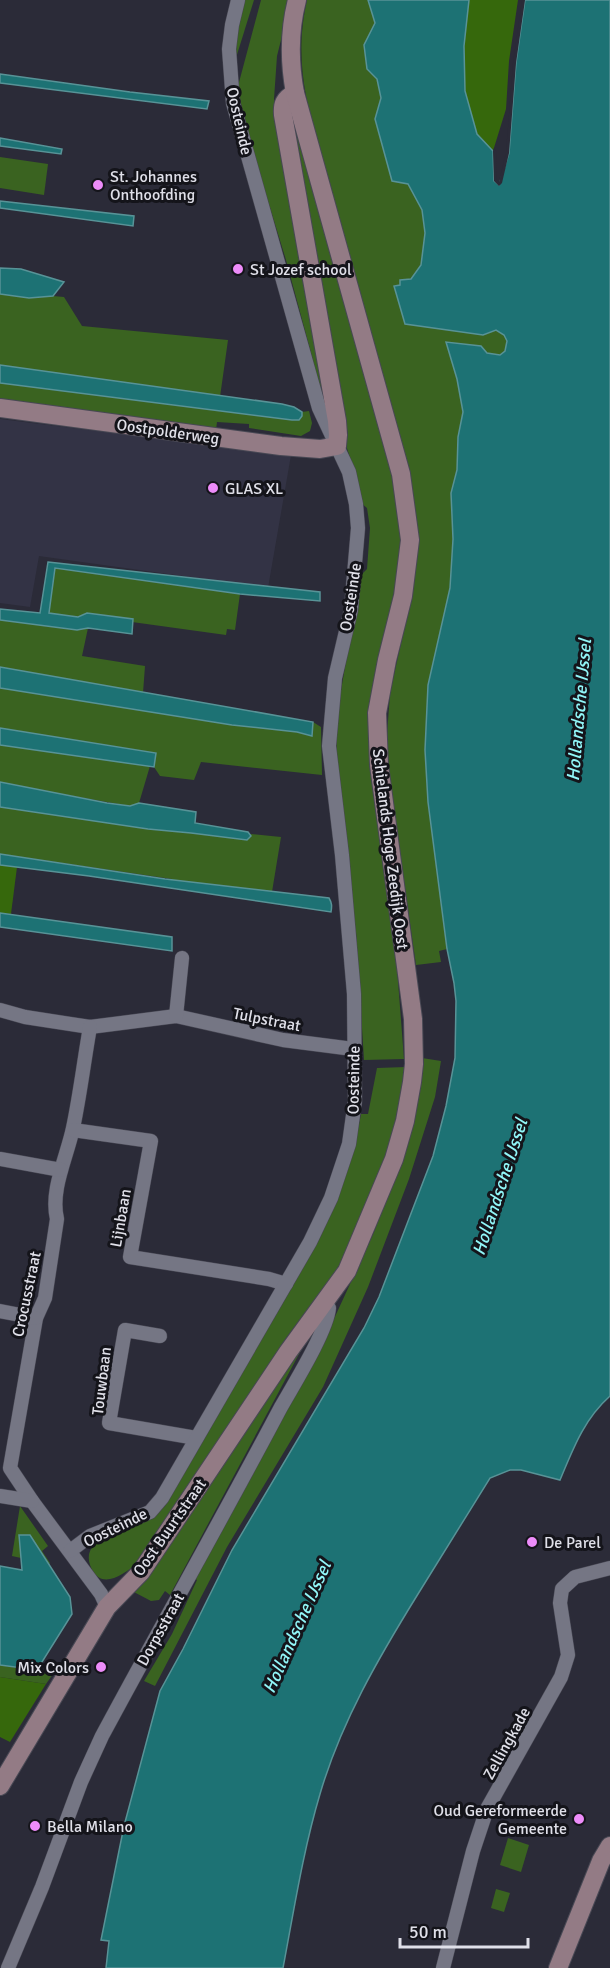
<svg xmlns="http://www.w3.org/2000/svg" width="610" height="1968" font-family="Signika,sans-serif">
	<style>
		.built { fill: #333345 }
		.green { fill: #3a6320 }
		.forest { fill: #36680c }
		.water { fill: #1d7274; stroke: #589397; stroke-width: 1.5 }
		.pier { fill: #2b2b38 }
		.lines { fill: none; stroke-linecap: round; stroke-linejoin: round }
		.street-casing { stroke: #484854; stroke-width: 15 }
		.secondary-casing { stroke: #484854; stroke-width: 20 }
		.street { stroke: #757684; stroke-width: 14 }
		.secondary { stroke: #937b85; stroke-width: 18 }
		.poi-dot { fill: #ed8cf9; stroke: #14141a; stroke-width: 2 }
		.labels { text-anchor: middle; stroke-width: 6; stroke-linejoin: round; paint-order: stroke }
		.street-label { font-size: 16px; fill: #e0e0e9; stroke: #14141a }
		.poi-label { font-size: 16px; fill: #e0e0e9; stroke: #14141a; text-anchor: start }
		.water-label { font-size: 18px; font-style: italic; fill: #91f6f8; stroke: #14141a }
	</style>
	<rect width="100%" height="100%" fill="#2b2b38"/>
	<path class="built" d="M0,419l291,36 -23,133 -229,-32 -9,51 -30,-4z"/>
	<g class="green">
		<path d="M243,0h11l-19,61v-14z"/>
		<path d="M261,0h30l-14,56 -3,43 23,145 28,161 -39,-145 -41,-134 -7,-40z"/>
		<path d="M307,0h61l7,23 -11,22 3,24 11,10 3,19 -6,21 17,62 16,3 14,26 3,23 -4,32 -10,14h-11v6l-6,1 97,44h5l8,5 3,6 -2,10 -5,4 -13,-2 -30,26 6,33 -5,25 -1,33 -6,23 2,46 -3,49 -22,97 -3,65 3,52 19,147 -8,2 2,11 -25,3 -27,-187 -2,-43 3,-42 17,-77 10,-82 -6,-49 -94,-341c-13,-52 -22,-90 -10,-144z"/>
		<path d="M292,122l4,5 97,343 9,63 -1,28 -23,115 16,253 10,130 -40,1 -8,-128h-2l-17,-165 -1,-34 4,-37 21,-121 6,-6 3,-41 -3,-20 -6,-5 -3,-20 -13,-41 3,-8 -15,-68z"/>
		<path d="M0,157l48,7 -4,31 -44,-7z"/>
		<path d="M0,294l29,4 24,-2 11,1 18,29 146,14 -8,57 -220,-32z"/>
		<path d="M0,383l292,37h7l3,-4v-4l7,-1 3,12 -2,8 -9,5 -52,-8v-4l-32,-2 -1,8 -216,-31z"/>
		<path d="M55,568l185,26 -5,36 -8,-1 -1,6 -94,-13 1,-3 -46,-6 -8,4 -30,-4z"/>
		<path d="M0,620l76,10 12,-2 -6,28 63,10 -2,27 -143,-26z"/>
		<path d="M0,688l232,37 65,7 14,4 2,-14 8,5 1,48 -121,-13 -7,18 -34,-4 -6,-9 2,-14 -156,-25z"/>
		<path d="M0,745l150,21 -11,37 -9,3 -69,-12 -61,-12z"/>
		<path d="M0,807l148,22 103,7v-2l30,3 -10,61h-21l-79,-10 1,-9 -172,-25z"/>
		<path d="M422,1058l19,3 -6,36 -26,82 -41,108 -45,100 -96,160 -72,139 -11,-5 28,-47 25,-54 -4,-3 134,-243 47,-102 23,-62z"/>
		<path d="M406,1067l-13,66 -13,41 -32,78 -13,20 -49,66 -148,225c-16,12 -38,29 -48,2 -10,-30 43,-35 60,-46 7,-4 12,-10 17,-16 28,-50 56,-99 85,-148 45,-76 94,-152 109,-241h7l9,-46z"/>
		<path d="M306,1341l-136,254 -5,-4 -6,9 -8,1 -19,-10z"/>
		<path d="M20,1506l28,40 -6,5 8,12 -2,2 -18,-30h-11l2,23 -9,-2z"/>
		<path d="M0,1665l53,9 -7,10 -46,-7z"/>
		<path d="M508,1838l21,7 -8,27 -21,-7z"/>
		<path d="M496,1889l14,4 -6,19 -13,-4z"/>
	</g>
	<g class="forest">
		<path d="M469,0h49l-9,61 -3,48 -13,42 -16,-17 -12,-43 -1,-45z"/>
		<path d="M0,865l17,2 -6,47 -11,-1z"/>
		<path d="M0,1677l46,7 -36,58 -10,-5z"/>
	</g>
	<g class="water">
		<path d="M368,0h101l-5,46 1,45 12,43 16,17 1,30 5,4 10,-32 7,-90 9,-63h85v1396c-26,23 -37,53 -50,84l-39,-10h-11l-20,8c-24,38 -48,77 -72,116 -39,63 -77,128 -98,200 -17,57 -26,116 -37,174h-177l3,-27 -8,-1 23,-114 36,-135 23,-42 49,-99 132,-222 15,-31 54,-141 13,-50 9,-48 1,-57 -2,-18 -7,-34 -19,-147 -3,-52 3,-65 22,-97 3,-49 -2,-46 6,-23 1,-33 5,-25 -6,-33 -11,-37 35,4 6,7 13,2 5,-4 2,-10 -3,-6 -8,-5 -13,5 -78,-11 -11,-38 6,-1v-5l11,-1 10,-14 4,-32 -3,-23 -14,-26 -16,-3 -17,-62 6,-21 -4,-19 -10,-10 -3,-24 11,-22z"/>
		<path d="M0,74l130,18 79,9 -2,8 -207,-26z"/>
		<path d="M0,138l62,11 -1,5 -61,-8z"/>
		<path d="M0,201l134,15 -1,10 -133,-18z"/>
		<path d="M0,268l21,1 43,13 -11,14 -24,2 -29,-4z"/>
		<path d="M0,365l282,39 12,3 8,5v4l-3,4h-7l-292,-37z"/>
		<path d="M48,562l272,30v9l-80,-7 -185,-26 -6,45 29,4 9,-4 46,6 -1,15 -44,-6 -11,2 -77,-10v-11l40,4z"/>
		<path d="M0,667l313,55 -1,14 -15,-4 -65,-7 -232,-37z"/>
		<path d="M0,728l156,25 -2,14 -154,-22z"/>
		<path d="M0,782l107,21 23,3 9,-3 57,9 -1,11 53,9 3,4 -4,4 -56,-7 -43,-4 -148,-22z"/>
		<path d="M0,854l165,25 164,19c3,5 3,8 2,14l-242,-36 -89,-11z"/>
		<path d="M0,913l172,24v14l-172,-24z"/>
		<path d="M19,1535h11l40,62 2,17 -35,56 -37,-5v-99l22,4z"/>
	</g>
	<path class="pier" d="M522,0h3l-9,63 -7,90 -7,30 -3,3 -5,-5 -1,-30 1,-3 2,3 1,29 2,2 7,-30 7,-89z"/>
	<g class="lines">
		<defs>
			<g id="street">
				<path d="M0,1010l25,7 65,10 86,-11 107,24 70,9"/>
				<path d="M176,1016l6,-58"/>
				<path d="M90,1027c-6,34 -10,68 -17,101 -6,29 -23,62 -16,91l-12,79 -9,20 -26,150 22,33 69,93 6,13"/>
				<path d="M73,1130l78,11 -21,116 139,22 17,5"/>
				<path d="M0,1159l61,11"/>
				<path d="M0,1311l36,7"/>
				<path d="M160,1336l-35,-6 -16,93 87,15"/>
				<path d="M0,1496l32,5"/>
				<path d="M70,1551l20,-15 60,-24 12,-14 148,-256 21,-44 18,-54 6,-43 -1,-107 -12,-139 -13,-109 6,-68 16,-68 7,-82 -2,-24 -7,-32 -30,-64 -86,-305 -4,-54 3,-24 6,-25"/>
				<path d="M8,1968l34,-81 39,-105 21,-46c59,-110 121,-219 179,-329 13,-23 46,-76 48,-99l-5,-7"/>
				<path d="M443,1968l30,-117 14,-42 74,-132 7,-22 -8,-52 2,-14 13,-12 35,-9"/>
			</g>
			<g id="secondary">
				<path d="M0,408l281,38 39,3 17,-3 1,-11 -1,-14 -54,-306c-1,-11 1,-16 12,-22"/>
				<path d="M0,1786l107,-179 34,-35 147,-220 59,-81 47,-112 11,-38 7,-39 2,-18 -1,-45 -34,-254 -2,-52 10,-53 16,-64 7,-56 -9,-66 -106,-381c-6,-32 -6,-62 2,-93"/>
				<path d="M558,1968l43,-107 9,-15"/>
			</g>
		</defs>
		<use href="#street" class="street-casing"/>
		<use href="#secondary" class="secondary-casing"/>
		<use href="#street" class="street"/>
		<use href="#secondary" class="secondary"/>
	</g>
	<g class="poi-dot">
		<circle cx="98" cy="185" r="6"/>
		<circle cx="238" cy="269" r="6"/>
		<circle cx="213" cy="488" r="6"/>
		<circle cx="532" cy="1542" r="6"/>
		<circle cx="101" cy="1667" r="6"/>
		<circle cx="579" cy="1819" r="6"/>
		<circle cx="35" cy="1826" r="6"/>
	</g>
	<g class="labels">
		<g class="street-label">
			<text transform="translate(240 121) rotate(77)" y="6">Oosteinde</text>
			<text transform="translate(168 431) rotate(8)" y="6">Oostpolderweg</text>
			<text transform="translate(350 597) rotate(-81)" y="6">Oosteinde</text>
			<text transform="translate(391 849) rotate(83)" y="6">Schielands Hoge Zeedijk Oost</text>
			<text transform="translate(267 1019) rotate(11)" y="6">Tulpstraat</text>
			<text transform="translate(353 1080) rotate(-89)" y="6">Oosteinde</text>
			<text transform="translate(120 1218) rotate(-80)" y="6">Lijnbaan</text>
			<text transform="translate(26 1294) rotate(-78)" y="6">Crocusstraat</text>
			<text transform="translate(101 1381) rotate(-83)" y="6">Touwbaan</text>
			<text transform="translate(115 1527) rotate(-26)" y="6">Oosteinde</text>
			<text transform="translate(169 1527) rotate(-55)" y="6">Oost Buurtstraat</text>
			<text transform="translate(160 1629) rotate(-61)" y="6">Dorpsstraat</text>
			<text transform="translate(506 1743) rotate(-61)" y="6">Zellingkade</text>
		</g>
		<g class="poi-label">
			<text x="110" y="182">St. Johannes<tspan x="110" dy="18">Onthoofding</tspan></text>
			<text x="250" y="275">St Jozef school</text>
			<text x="225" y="494">GLAS XL</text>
			<text x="544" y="1548">De Parel</text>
			<text x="89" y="1673" text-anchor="end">Mix Colors</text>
			<text x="567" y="1816" text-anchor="end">Oud Gereformeerde<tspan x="567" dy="18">Gemeente</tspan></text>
			<text x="47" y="1832">Bella Milano</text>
		</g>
		<g class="water-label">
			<text transform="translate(579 710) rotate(-85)" y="6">Hollandsche IJssel</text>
			<text transform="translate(500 1187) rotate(-72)" y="6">Hollandsche IJssel</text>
			<text transform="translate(297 1627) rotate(-66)" y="6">Hollandsche IJssel</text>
		</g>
	</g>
	<path d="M400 1938v9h128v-9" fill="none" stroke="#e0e0e9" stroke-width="3"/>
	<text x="409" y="1938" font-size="18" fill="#e0e0e9" stroke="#14141a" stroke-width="4.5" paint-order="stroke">50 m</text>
</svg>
